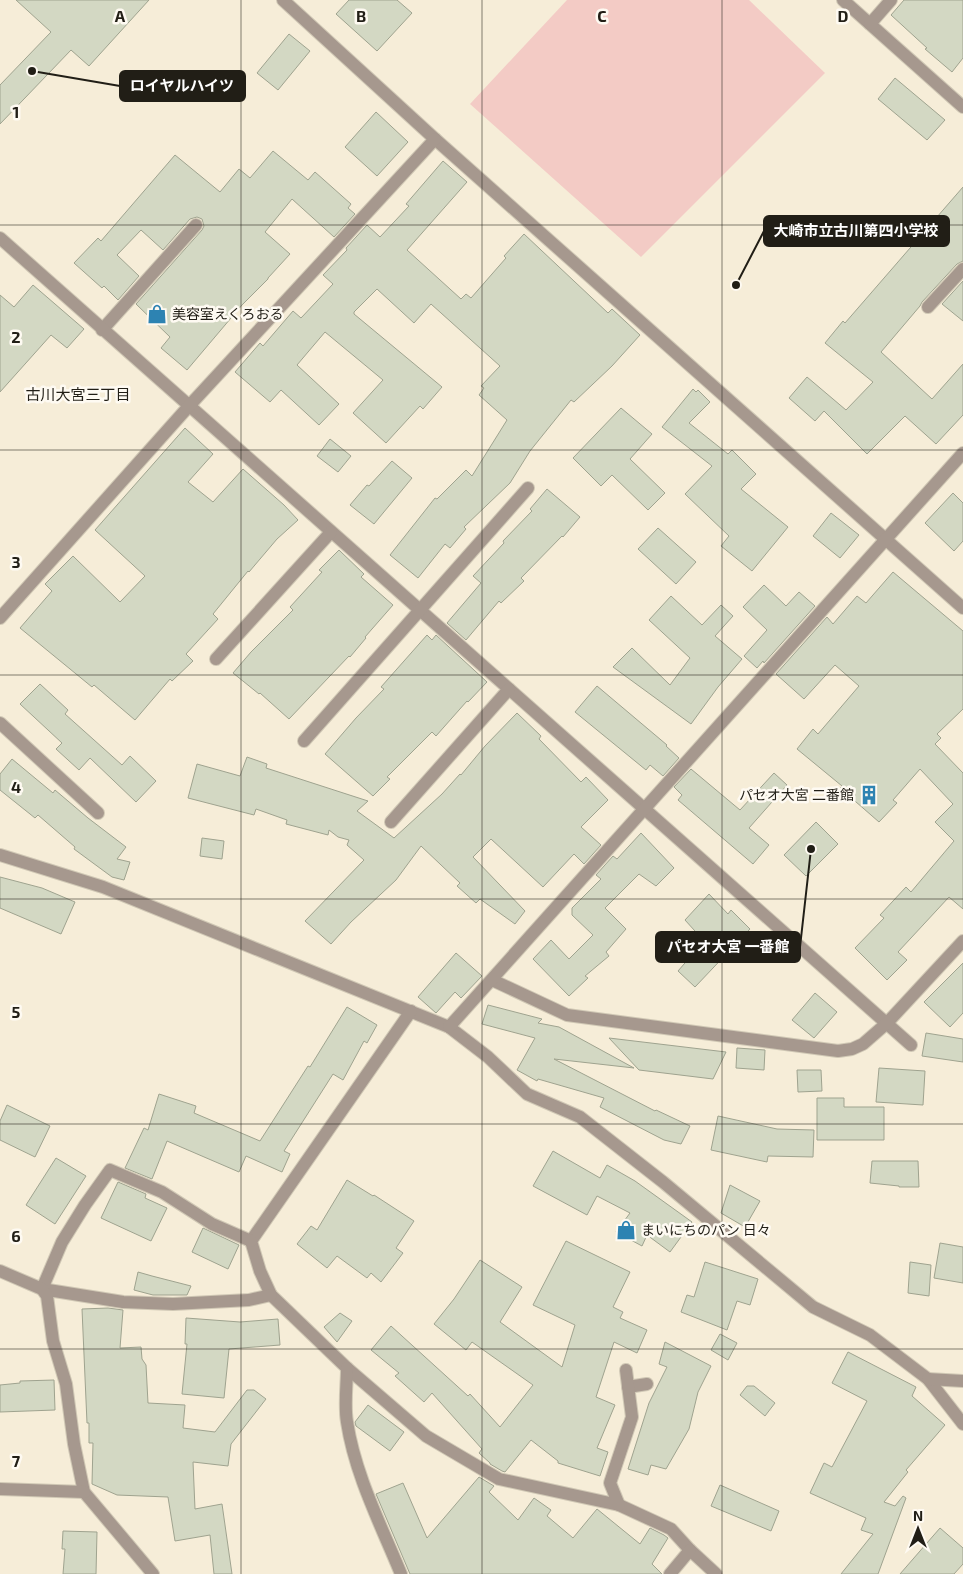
<svg xmlns="http://www.w3.org/2000/svg" width="963" height="1574" font-family="'Exo 2','Noto Sans JP',sans-serif">
	<style>
		.green { fill: #f3cbc5 }
		.building { fill: #d3d8c3; stroke: #9fa38f }
		.lines { fill: none; stroke-linecap: round; stroke-linejoin: round }
		.service-casing { stroke: #d0c8b5; stroke-width: 14 }
		.minor-casing { stroke: #d0c8b5; stroke-width: 14 }
		.service { stroke: #a6988e; stroke-width: 12 }
		.minor { stroke: #a6988e; stroke-width: 12 }
		.grid { fill: none; stroke: #211e16; stroke-width: 1; stroke-opacity: 0.55 }
		.labels { text-anchor: middle; stroke-width: 5; stroke-linejoin: round; paint-order: stroke }
		.poi-label { font-size: 14px; fill: #211e16; stroke: #fefaf2; text-anchor: start }
		.neighbourhood-label { font-size: 15px; fill: #211e16; stroke: #fefaf2 }
		.grid-label { font-size: 16px; text-anchor: middle; font-weight: bold; fill: #211e16; stroke: #fefaf2; stroke-width: 5; stroke-linejoin: round; paint-order: stroke }
		.leader { fill: none; stroke: #211e16; stroke-width: 2 }
		.callout-dot { fill: #211e16; stroke: #fefaf2; stroke-width: 2 }
		.callout { fill: #211e16; stroke: #211e16; stroke-width: 2 }
		.callout-label { font-size: 15px; text-anchor: middle; font-weight: bold; fill: #fff }
	</style>
	<rect width="100%" height="100%" fill="#f6edd8"/>
	<path class="green" d="M567,0h182l76,73 -184,184 -171,-153z"/>
	<g class="building">
		<path d="M16,0h133l-60,66 -18,-16 -71,74v-39l51,-53z"/>
		<path d="M349,0h48l15,13 -35,38 -41,-37z"/>
		<path d="M904,0h59v58l-11,14 -27,-23 2,-1 -36,-33z"/>
		<path d="M289,34l21,17 -32,39 -21,-17z"/>
		<path d="M895,78l50,42 -18,20 -49,-41z"/>
		<path d="M376,112l32,30 -31,34 -32,-29z"/>
		<path d="M273,151l35,29 7,-8 36,32 -3,4 7,6 -21,23 -42,-38 -27,33 25,22 -22,24v1l-26,26 -55,65 -26,-22 9,-11 -34,-33 66,-74 2,-4 -2,-7 -5,-2 -7,2 -27,31 -22,-20 -24,25 22,21 -21,24 -14,-14 -2,2 -28,-25 24,-25 3,3 74,-86 45,37 19,-23 11,9z"/>
		<path d="M443,161l24,21 -60,68 54,49 5,-5 5,4 35,-40 -2,-2 20,-22 84,79 4,-4 28,26 -28,31 -38,36 -3,-2 -41,51 -20,32 -46,44 2,2 -16,19 -5,-4 -27,34 -28,-23 45,-57 2,1 29,-29 6,6 35,-56 -28,-25 5,-7 -3,-2 19,-20 -69,-62 -17,19 -37,-34 -23,23v2l88,73 -19,22 -3,-3 -34,37 -33,-30 30,-33 -58,-48 -28,33 42,39 -20,21 -38,-35 -11,12 -35,-30 25,-29 3,3 30,-35 8,7 32,-34 -10,-9 24,-25 -1,-2 21,-23 13,12 29,-31 -3,-2z"/>
		<path d="M963,187v74l-6,3 -35,38 -2,4 -39,46 51,47 31,-35v51l-27,29 -31,-28 -38,38 -43,-43 -9,10 -26,-23 18,-21 39,33 27,-28 -48,-39 18,-22 2,2z"/>
		<path d="M963,281v40l-21,-17z"/>
		<path d="M33,285l51,44 -17,19 -16,-13 -51,57v-97l14,12z"/>
		<path d="M693,389l3,3 2,-2 12,12 -21,21 39,31 4,-4 24,24 -15,15 47,38 -36,44 -31,-25 8,-10 -44,-42 27,-28 -50,-39z"/>
		<path d="M621,408l31,26 -22,25 35,34 -17,17 -36,-35 -11,11 -28,-28z"/>
		<path d="M185,428l28,26 -25,28 25,20 30,-33 41,36 14,15 -21,19 -28,33 -1,-1 -35,43 5,5 -32,35 7,7 -21,20 -2,-2 -35,41 -41,-35 -2,2 -72,-59 32,-37 -7,-7 28,-28 47,46 25,-26 -50,-46z"/>
		<path d="M330,439l21,17 -13,16 -21,-16z"/>
		<path d="M392,461l20,17 -38,46 -24,-19 17,-20 2,1z"/>
		<path d="M547,489l33,28 -17,20 -1,-1 -41,42 3,3 -23,22 -2,-2 -33,39 -19,-17 34,-40 -8,-7 31,-33 -1,-2 29,-30 -2,-2z"/>
		<path d="M953,493l10,10v38l-9,10 -29,-28z"/>
		<path d="M831,513l28,22 -19,23 -27,-22z"/>
		<path d="M658,528l38,34 -20,22 -38,-35z"/>
		<path d="M339,550l25,24 -3,3 32,28 -28,32 1,1 -16,19 -1,-1 -60,63 -29,-26 -1,1 -26,-21 18,-21 42,-42 -3,-3 32,-35 -3,-2z"/>
		<path d="M893,572l70,59v78l-26,25 4,4 -6,6 28,29v136l-14,-12 -51,55 9,8 -20,20 -32,-32 29,-30 -4,-3 26,-28 5,5 43,-51 -19,-19 18,-18 -33,-35 -27,31 4,3 -18,19 -39,-34 2,-2 -45,-37 16,-20 5,5 41,-48 -24,-21 -31,34 -28,-25 51,-57 6,7 24,-28 9,7z"/>
		<path d="M764,585l22,21 13,-14 16,14 -51,57 -1,-2 -6,7 -13,-12 23,-26 -24,-23z"/>
		<path d="M671,596l31,29 19,-20 12,11 -18,20 27,23 -24,28 -27,37 -78,-57 19,-19 38,37 20,-27 -41,-38z"/>
		<path d="M427,635l5,5 4,-5 51,47 -19,20 -1,-1 -31,35 -4,-4 -45,45 3,2 -17,17 -48,-42 31,-36 28,-29 -3,-2z"/>
		<path d="M40,684l28,26 -3,4 57,51 8,-9 26,25 -20,21 -46,-44 -11,12 -23,-21 6,-6 -42,-39z"/>
		<path d="M597,686l70,59 -1,1 13,12 -16,18 -13,-11 -4,5 -71,-58z"/>
		<path d="M517,713l24,23 -2,3 42,43 5,-5 22,23 -27,27 20,18 -17,19 -10,-10 -31,33 -52,-48 -18,18 52,54 -10,13 -35,-25 -4,4 -19,-17 3,-3 -39,-37 -25,34 -45,42 -20,22 -26,-23 59,-61 -17,-15 2,-5 -11,-3 -9,-7 -1,5 -42,-11 1,-4 -31,-11 -2,6 -66,-17 9,-34 43,12 7,-19 20,7 -1,4 102,33 -11,10 37,27 48,-44 18,-20 1,1 24,-29z"/>
		<path d="M12,759l41,34 2,-3 33,28 38,29 -9,12 13,3 -6,18 -12,-3 -38,-28 1,-2 -37,-32 -3,3 -35,-28v-16z"/>
		<path d="M691,769l49,41 34,-37 13,12 -38,43 20,17 -16,19 -75,-64 4,-5 -8,-8z"/>
		<path d="M816,822l22,22 -32,32 -22,-21z"/>
		<path d="M641,833l33,35 -18,18 -17,-12 -34,34 21,21 -20,23 3,4 -24,20 3,2 -19,18 -36,-37 18,-19 18,19 24,-24 -21,-20v-7l29,-29 -5,-4 17,-19 4,3z"/>
		<path d="M202,838l22,3 -2,18 -22,-3z"/>
		<path d="M0,877l42,11 33,14 -14,32 -61,-26z"/>
		<path d="M709,894l19,20 3,-4 19,19 -55,58 -17,-16 26,-30 -19,-21z"/>
		<path d="M456,953l26,23 -21,22 -6,-6 -19,21 -18,-16z"/>
		<path d="M963,963v50l-13,14 -26,-25z"/>
		<path d="M815,993l22,19 -23,26 -22,-18z"/>
		<path d="M488,1005l54,14 -4,4 21,4 75,41 -80,-9 101,52 1,-1 34,16 -9,18 -17,-4 -64,-33 4,-9 -66,-19 -1,2 -20,-11 18,-32 -53,-14z"/>
		<path d="M347,1007l30,18 -10,18 -3,-2 -21,39 -10,-6 -49,77 6,3 -8,18 -36,-16 -7,16 -72,-31 -15,38 -27,-11 19,-40 4,2 11,-36 37,12 -2,7 66,28 48,-75 2,1z"/>
		<path d="M926,1033l37,6v23l-41,-6z"/>
		<path d="M609,1038l117,14 -13,27 -74,-9z"/>
		<path d="M737,1048l28,2 -1,20 -28,-2z"/>
		<path d="M879,1068l46,3 -2,34 -47,-3z"/>
		<path d="M797,1070h24l1,21 -24,1z"/>
		<path d="M817,1098h27v9h40v33h-67z"/>
		<path d="M7,1105l43,21 -15,31 -35,-17v-19z"/>
		<path d="M718,1116l59,13 37,1 -1,27 -45,-1 -1,6 -56,-12z"/>
		<path d="M553,1151l47,27 7,-13 28,16 57,41 -22,30 -23,-17 -5,11 -26,-14 14,-19 -33,-17 -10,19 -54,-29z"/>
		<path d="M56,1158l30,18 -31,48 -29,-19z"/>
		<path d="M872,1161h46l1,26h-20v-1l-29,-3z"/>
		<path d="M347,1180l26,16 1,-1 40,26 -18,27 7,5 -22,29 -10,-9 -4,5 -30,-22 -10,12 -30,-24 14,-18 6,4z"/>
		<path d="M118,1182l28,12 -1,4 22,10 -16,33 -50,-23z"/>
		<path d="M730,1185l30,16 -15,26 -24,-14z"/>
		<path d="M203,1228l36,17 -11,24 -36,-17z"/>
		<path d="M566,1241l64,31 -17,35 10,5 -3,6 27,12 -10,23 -23,-11 -18,55 19,8 -18,43 11,4 -8,24 -42,-13v-2l-27,-21 -26,32 -3,-1 -12,-7v-1l-11,-10 3,-4 -50,-56 -8,9 -29,-26 4,-3 -28,-23 20,-24 77,70 2,-2 30,33 33,-42 -61,-43 -6,8 -32,-26 20,-25 26,-39 42,27 -22,35 62,45 13,-42 -42,-20z"/>
		<path d="M940,1243l23,4v36l-29,-5z"/>
		<path d="M705,1262l53,17 -8,26 -13,-4 -10,29 -46,-18 6,-17 7,2z"/>
		<path d="M910,1262l21,3 -2,31 -21,-3z"/>
		<path d="M138,1272l14,4 39,10 -4,9h-34l-19,-5z"/>
		<path d="M108,1308l15,2 -3,38 21,-1 1,12 4,6 2,38 37,2 -2,23 32,4 32,-42h7l12,9 -35,45 -3,22 -35,-4 2,47 27,-5 10,70h-18l-4,-39 -35,6 -7,-44 -51,-2 -25,-11 1,-41h-4v-20h-2l-5,-114z"/>
		<path d="M340,1313l12,8 -15,21 -13,-15z"/>
		<path d="M186,1318l54,4 38,-3 2,26 -51,4 -5,49 -42,-4 5,-50h-2z"/>
		<path d="M720,1334l17,9 -9,17 -17,-10z"/>
		<path d="M665,1342l46,24 -13,26 -9,37 -23,40 -15,-4 -3,10 -20,-6 21,-66 18,-36 -8,-3z"/>
		<path d="M848,1352l68,35 -4,9 33,29 -39,45 2,2 -24,30 11,4 8,-10 3,2 -28,76h-37l32,-40 -12,-4 5,-12 -56,-25 14,-30 8,4 35,-66 -35,-18z"/>
		<path d="M54,1380l1,30 -55,2v-27l20,-2v-2z"/>
		<path d="M747,1386h7l21,17 -10,13 -25,-21z"/>
		<path d="M368,1405l36,27 -14,19 -34,-25 -1,-4z"/>
		<path d="M479,1477l15,9 -5,6 29,28 16,-22 17,12 -4,6 26,22 24,-29 43,35 10,-16 14,7 4,3 -16,26 10,10h-252l-34,-80 27,-11 24,55z"/>
		<path d="M720,1485l59,26 -8,20 -60,-25z"/>
		<path d="M940,1528l23,20v16l-9,10h-54z"/>
		<path d="M63,1531l34,1 -1,42h-33l2,-25h-3z"/>
	</g>
	<g class="lines">
		<defs>
			<path id="service" d="M102,330l94,-105"/>
			<g id="minor">
				<path d="M283,0l152,139 528,469"/>
				<path d="M843,0l120,107"/>
				<path d="M870,24l21,-24"/>
				<path d="M0,238l911,807"/>
				<path d="M928,307l35,-38"/>
				<path d="M0,618l189,-212 246,-267"/>
				<path d="M216,659l115,-127"/>
				<path d="M0,723l98,90"/>
				<path d="M304,741l224,-253"/>
				<path d="M391,822l118,-133"/>
				<path d="M0,855l103,32 346,140 39,30 39,37 53,23 83,65 150,125 57,28 58,44 35,45"/>
				<path d="M492,980l75,35 271,36 14,-2 11,-5 24,-21 76,-82"/>
				<path d="M411,1011l-160,230 9,30 11,24 76,73 79,68 73,43 120,26 52,24 19,21 26,24"/>
				<path d="M449,1027l514,-574"/>
				<path d="M251,1241l-39,-17 -50,-32 -52,-22 -25,35 -23,37 -20,47 81,13 50,2 76,-4 22,-5"/>
				<path d="M0,1271l42,18 5,7 6,45 13,43 8,60 10,48 69,82"/>
				<path d="M347,1368c0,17 -3,37 0,54 8,53 34,103 54,152"/>
				<path d="M928,1379l35,2"/>
				<path d="M628,1387l19,-3"/>
				<path d="M0,1489l84,3"/>
				<path d="M619,1505l-9,-22 22,-66 -6,-47"/>
				<path d="M670,1574l20,-24"/>
			</g>
		</defs>
		<use href="#service" class="service-casing"/>
		<use href="#minor" class="minor-casing"/>
		<use href="#service" class="service"/>
		<use href="#minor" class="minor"/>
	</g>
	<path class="grid" d="M241,0v1574M482,0v1574M722,0v1574M0,225h963M0,450h963M0,675h963M0,899h963M0,1124h963M0,1349h963"/>
	<defs>
		<symbol id="shop-bare" viewBox="-9 -9 18 18"><path d="M-5-2.5h2.3a2.7 3.5 0 0 1 5.4 0H5L5.5 6h-11ZM-1.5-2.5h3a1.5 2.3 0 0 0-3 0Z" fill="#2d83b2" stroke="#fefaf2" stroke-width="2.5" paint-order="stroke"/></symbol>
		<symbol id="building-bare" viewBox="-9 -9 18 18"><path d="M-4-6H4V6H1V3H-1V6H-4ZM-2.5-4.3h1.7v1.8h-1.7ZM.8-4.3h1.7v1.8H.8ZM-2.5-1h1.7V.8h-1.7ZM.8-1h1.7V.8H.8Z" fill="#2d83b2" stroke="#fefaf2" stroke-width="2.5" paint-order="stroke"/></symbol>
	</defs>
	<g fill-rule="evenodd">
		<use href="#shop-bare" x="143" y="300" width="28" height="28"/>
		<use href="#building-bare" x="855" y="781" width="28" height="28"/>
		<use href="#shop-bare" x="612" y="1216" width="28" height="28"/>
	</g>
	<g class="labels">
		<g class="poi-label">
			<text x="172" y="319">美容室えくろおる</text>
			<text x="854" y="800" text-anchor="end">パセオ大宮 二番館</text>
			<text x="641" y="1235">まいにちのパン 日々</text>
		</g>
		<g class="neighbourhood-label">
			<text x="78" y="400">古川大宮三丁目</text>
		</g>
	</g>
	<g class="grid-label">
		<text x="120" y="22">A</text>
		<text x="361" y="22">B</text>
		<text x="602" y="22">C</text>
		<text x="843" y="22">D</text>
		<text x="16" y="118">1</text>
		<text x="16" y="343">2</text>
		<text x="16" y="568">3</text>
		<text x="16" y="793">4</text>
		<text x="16" y="1018">5</text>
		<text x="16" y="1242">6</text>
		<text x="16" y="1467">7</text>
	</g>
	<path class="leader" d="M32 71L120 86M736 285L764 231M811 849L800 947"/>
	<g class="callout-dot">
		<circle cx="32" cy="71" r="5"/>
		<circle cx="736" cy="285" r="5"/>
		<circle cx="811" cy="849" r="5"/>
	</g>
	<g class="callout">
		<rect x="120" y="71" width="125" height="30" rx="5"/>
		<rect x="764" y="216" width="185" height="30" rx="5"/>
		<rect x="656" y="932" width="144" height="30" rx="5"/>
	</g>
	<g class="callout-label">
		<text x="182" y="91">ロイヤルハイツ</text>
		<text x="856" y="236">大崎市立古川第四小学校</text>
		<text x="728" y="952">パセオ大宮 一番館</text>
	</g>
	<g transform="translate(918 1529)" stroke="#fefaf2" stroke-width="4" paint-order="stroke">
	<path d="M0-4L9 19L0 12L-9 19Z" fill="#211e16"/>
	<text y="-8" font-size="14" font-weight="bold" text-anchor="middle" fill="#211e16">N</text>
	</g>
</svg>
